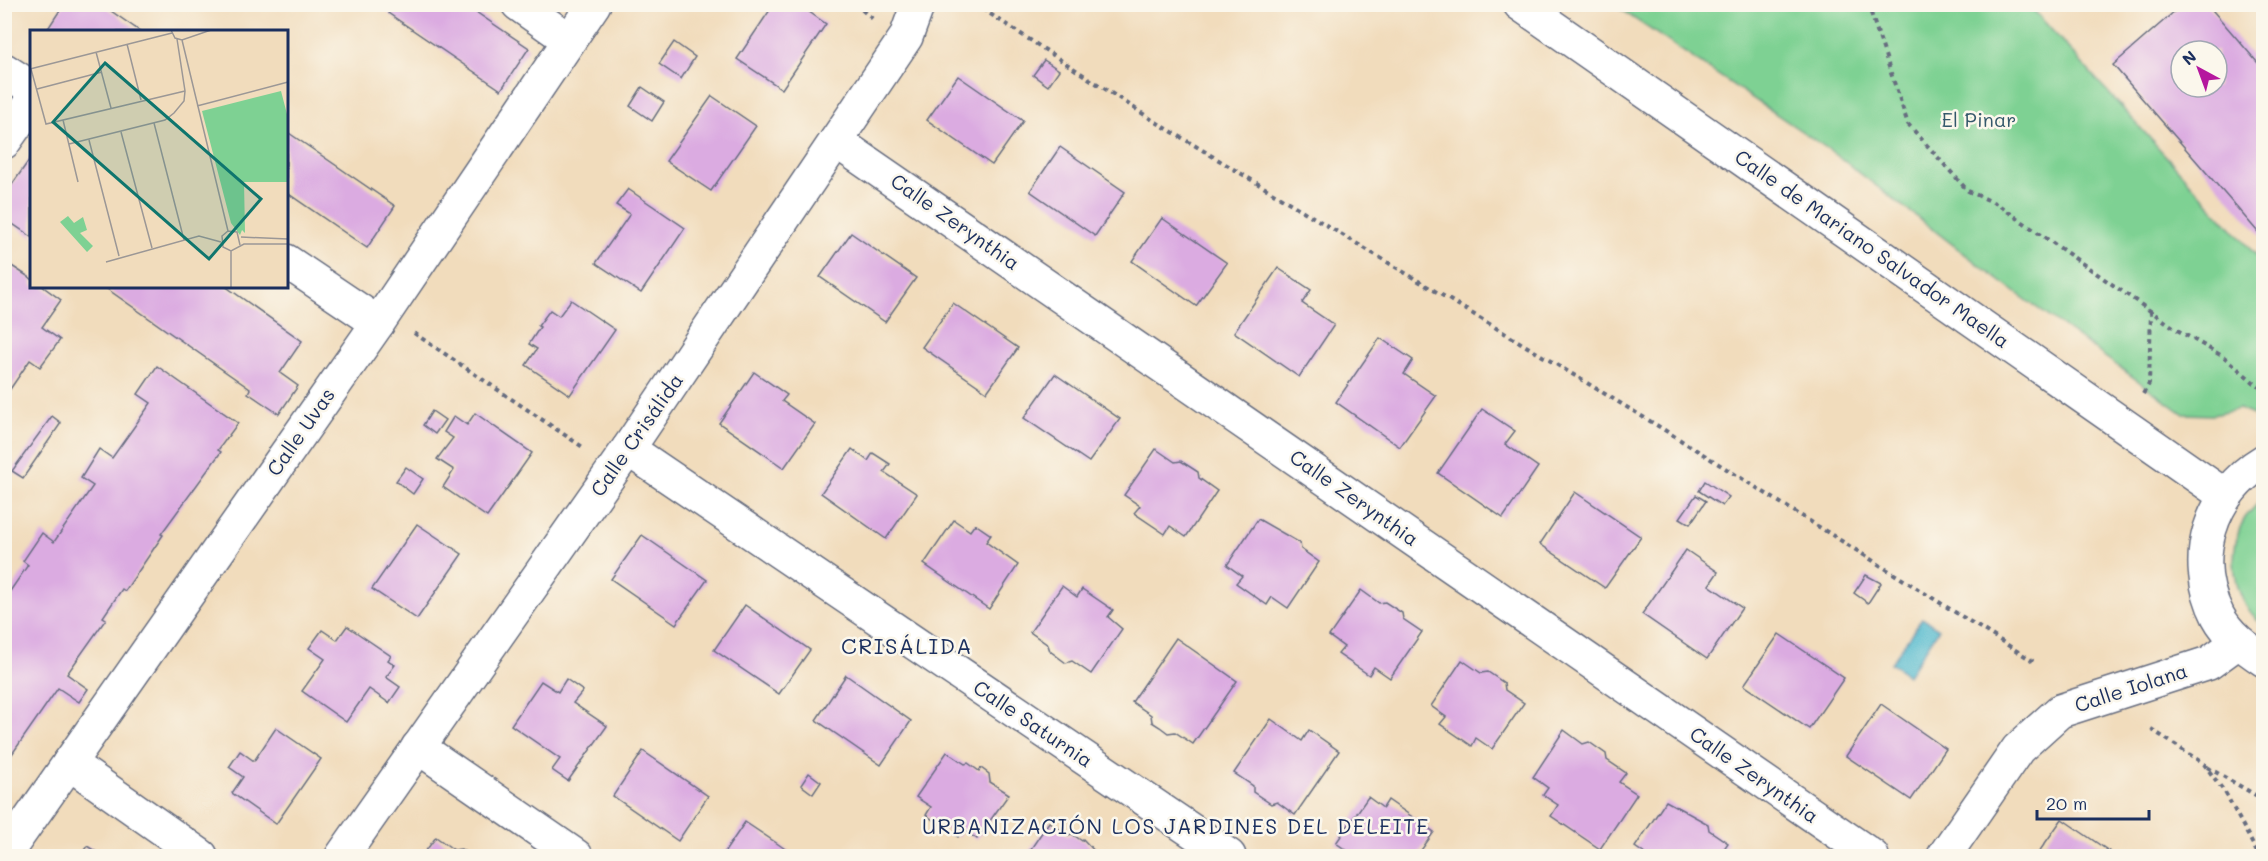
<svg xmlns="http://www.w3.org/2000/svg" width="2268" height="861" font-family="Mali,sans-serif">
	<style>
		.green { fill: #7ed193; stroke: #4c8078; stroke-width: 1.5 }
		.water { fill: #51b9ce; stroke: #367496; stroke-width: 1.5 }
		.building { fill: #dbabe1; fill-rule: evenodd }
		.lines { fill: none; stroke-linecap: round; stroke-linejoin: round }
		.minor-casing { stroke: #666c7f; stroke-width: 36 }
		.path { stroke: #666c7f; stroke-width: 4; stroke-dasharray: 4.5 4.5; stroke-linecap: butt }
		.minor { stroke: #fff; stroke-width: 33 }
		.labels { text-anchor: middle; stroke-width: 5; stroke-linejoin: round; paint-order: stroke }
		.park-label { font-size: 20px; fill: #34586b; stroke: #fbf7ec }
		.street-label { font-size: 20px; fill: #1b2f5e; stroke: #fbf7ec }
		.neighbourhood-label { font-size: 21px; letter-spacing: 1.5px; fill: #1b2f5e; stroke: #fbf7ec }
		.quarter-label { font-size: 22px; letter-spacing: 1.5px; fill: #1b2f5e; stroke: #fbf7ec }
		.inset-road { fill: none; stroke: #9b9796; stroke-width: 1.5 }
		.view { fill: #0f766e; fill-opacity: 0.15; stroke: #0f766e; stroke-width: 3 }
		.inset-edge { fill: none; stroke: #1b2f5e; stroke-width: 3 }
	</style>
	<rect width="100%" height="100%" fill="#fbf7ec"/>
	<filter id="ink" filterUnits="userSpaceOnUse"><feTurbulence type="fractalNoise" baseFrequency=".0167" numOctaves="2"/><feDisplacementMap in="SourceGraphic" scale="12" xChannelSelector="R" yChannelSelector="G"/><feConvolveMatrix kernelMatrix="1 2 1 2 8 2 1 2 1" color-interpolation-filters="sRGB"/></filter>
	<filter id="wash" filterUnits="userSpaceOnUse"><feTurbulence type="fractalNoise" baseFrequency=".008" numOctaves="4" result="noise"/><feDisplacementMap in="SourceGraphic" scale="24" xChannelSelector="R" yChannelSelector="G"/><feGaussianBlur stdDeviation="1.35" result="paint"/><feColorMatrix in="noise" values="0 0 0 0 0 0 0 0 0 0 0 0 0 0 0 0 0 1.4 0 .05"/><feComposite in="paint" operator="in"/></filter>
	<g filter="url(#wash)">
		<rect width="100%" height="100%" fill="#f1dcbc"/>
		<g class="green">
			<path d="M1614,5h415l234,258v156l-24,-10 -26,6 -29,-1 -184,-133 -169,-130z"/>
			<path d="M2263,497v127c-31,-22 -37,-74 -18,-106 5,-7 13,-14 18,-21z"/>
		</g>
		<path class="water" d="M1922,618l17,11 -31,46 -17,-12z"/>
		<g id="blocks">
			<g class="building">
				<path d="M64,4h37l40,28h-91l-3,-2z"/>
				<path d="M394,4h70l65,44 -28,42 -113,-77z"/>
				<path d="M774,4h24l28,20 -44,65 -45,-30z"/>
				<path d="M2183,4h24l57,66v169l-151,-174zM2181,51h36v36h-36z"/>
				<path d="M674,42l21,15 -14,22 -22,-15z"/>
				<path d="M1044,60l15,10 -11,16 -15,-11z"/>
				<path d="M958,76l65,45 -31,44 -65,-45z"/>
				<path d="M642,87l22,15 -12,19 -22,-15z"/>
				<path d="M712,96l44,30 -45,65 -45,-30z"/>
				<path d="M286,131l109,75 -28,42 -81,-56z"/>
				<path d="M1060,147l65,45 -30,44 -65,-45z"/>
				<path d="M32,156v81l-28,-19v-22z"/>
				<path d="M628,189l57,39 -44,65 -45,-30 34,-49 -14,-9z"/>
				<path d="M1162,218l65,45 -31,43 -64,-45z"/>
				<path d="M851,233l65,45 -31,44 -65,-45z"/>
				<path d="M4,261l28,18v7h10l19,14 -19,27 18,13 -20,27 -10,-7 -26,38z"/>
				<path d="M1278,268l33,22 -9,13 32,22 -35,52 -65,-45z"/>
				<path d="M103,286h122l77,55 -22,32 18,13 -19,28 -31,-21 2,-4z"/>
				<path d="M571,300l44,30 -45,65 -44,-30 11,-16 -8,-5 11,-17 -2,-1 12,-16 9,6z"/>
				<path d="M953,303l65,45 -31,44 -65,-45z"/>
				<path d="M1380,338l33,22 -9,14 32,22 -36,51 -64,-45z"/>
				<path d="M157,366l81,57 -20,27 3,2 -60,82 2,1 -38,56 -3,-2 -19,28 3,2 -39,55 21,15 -9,13 -21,-14 -48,69 -6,-4v-153l24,-35 -5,-4 19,-28 12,9 39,-56 -12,-8 18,-29 13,9 39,-55 -13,-9z"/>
				<path d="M754,372l33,23 -5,6 33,23 -31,44 -65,-45z"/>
				<path d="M1055,374l65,45 -31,43 -65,-44z"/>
				<path d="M1482,409l33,22 -10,13 33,23 -35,51 -65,-45z"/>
				<path d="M432,411l13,9 -10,14 -12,-9z"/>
				<path d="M475,413l57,40 -45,64 -44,-30 11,-17 -17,-11 16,-21 -9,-6 10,-16 13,9z"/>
				<path d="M52,416l9,7 -38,55 -11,-7z"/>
				<path d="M852,449l16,12 5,-8 17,11 -6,8 33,22 -31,45 -65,-46z"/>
				<path d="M1156,449l19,13 6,-1 17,11 1,6 18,13 -31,46 -16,-11 -5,8 -31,-21 6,-7 -16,-11z"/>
				<path d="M406,467l17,12 -10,15 -17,-13z"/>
				<path d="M1705,481l24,16 -7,9 -23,-15z"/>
				<path d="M1575,492l66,45 -36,51 -65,-44z"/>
				<path d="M1696,495l10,6 -16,23 -10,-6z"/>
				<path d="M1258,519l42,24 1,6 18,13 -31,46 -16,-11 -5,8 -31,-22 6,-7 -15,-11z"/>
				<path d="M954,520l16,11 5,-7 16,11 -5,7 32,23 -29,44 -65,-45z"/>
				<path d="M417,524l45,30 -45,65 -45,-30z"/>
				<path d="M642,535l65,45 -31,44 -65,-45z"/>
				<path d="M1686,550l32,22 -9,13 33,23 -35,51 -65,-45z"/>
				<path d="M1866,575l15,8 -13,20 -14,-10z"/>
				<path d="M1062,586l15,11 5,-8 31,21 -5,7 14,12 -31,45 -19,-13 -6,2 -16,-12 -2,-6 -18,-13z"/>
				<path d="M1361,590l18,13 6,-1 17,11 1,6 19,13 -32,46 -16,-11 -5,8 -31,-21 6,-7 -15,-11z"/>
				<path d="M745,605l65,45 -31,44 -65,-44z"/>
				<path d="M347,626l44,30 -3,4 7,5 -9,12 14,10 -11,16 -20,-14 -23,33 -44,-31 23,-32 -16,-11 13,-18 15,10z"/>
				<path d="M1779,634l65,44 -35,51 -65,-44z"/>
				<path d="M1176,638l61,43 -44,63 -18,-12 -7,1 -8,-6 -8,-5 -1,-7 -19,-13z"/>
				<path d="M1462,660l19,13 7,-1 16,11 1,7 19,13 -32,46 -16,-11 -4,8 -32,-22 6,-7 -15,-11z"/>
				<path d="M846,675l65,46 -30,44 -65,-45z"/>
				<path d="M566,679l17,12 -10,12 34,23 -39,55 -16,-11 8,-11 -49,-34 30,-44 17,11z"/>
				<path d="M1881,704l65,45 -35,51 -65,-44z"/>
				<path d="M1271,719l31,22 7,-11 30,21 -44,64 -18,-13 -6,2 -18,-12v-6l-19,-13z"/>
				<path d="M276,728l45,31 -45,65 -44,-31 11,-16 -14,-10 11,-16 14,10z"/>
				<path d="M1564,730l19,14 6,-2 17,12 1,6 19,13 -7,9 18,12 -37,55 -49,-33 7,-11 -15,-10 5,-7 -15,-11z"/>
				<path d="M643,751l65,45 -30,45 -65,-45z"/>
				<path d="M947,752l18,12 3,-1 11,8 2,-3 8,6 1,8 19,12 -32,45 -15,-10 -4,8 -32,-22 5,-8 -15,-10z"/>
				<path d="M809,773l12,9 -8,12 -12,-9z"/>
				<path d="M1368,797l15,11 5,-8 46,32 -17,24h-62l-19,-13z"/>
				<path d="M1666,801l42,23 1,6 19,13 -9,13h-71l-13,-9z"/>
				<path d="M2062,819l54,37h-80z"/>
				<path d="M745,822l33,22 17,12h-73z"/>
				<path d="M1049,822l19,13 4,-1 10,7 1,-2 16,17h-73z"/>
				<path d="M436,837l18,13 7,-1 10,7h-49z"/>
				<path d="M87,846l16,10h-23z"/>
			</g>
		</g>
	</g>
	<g filter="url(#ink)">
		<use href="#blocks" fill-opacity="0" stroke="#666c7f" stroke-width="1.5"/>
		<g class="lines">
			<defs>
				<g id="minor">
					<path d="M518,4l51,36"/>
					<path d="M1520,4l704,491"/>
					<path d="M4,70l28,18"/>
					<path d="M836,141l1036,715"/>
					<path d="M4,142l28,-40"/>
					<path d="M286,261l92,62"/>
					<path d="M628,449l601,407"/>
					<path d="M2264,461c-54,32 -75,98 -46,155 10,19 28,32 46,44"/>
					<path d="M418,747l158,109"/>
					<path d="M69,763l132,93"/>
					<path d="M4,856l374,-533 216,-319"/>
					<path d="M342,856l286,-407 278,-412 12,-33"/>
					<path d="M1944,856l74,-107 42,-38 149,-48 29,-21"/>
				</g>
			</defs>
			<use href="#minor" class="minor-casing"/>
			<g class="path">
				<path d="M855,4l19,16"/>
				<path d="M975,4l176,115 507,307 375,235"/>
				<path d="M1868,4l40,120 60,67 29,13 182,127 45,26 40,34"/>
				<path d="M414,333l170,115"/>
				<path d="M2143,394l6,-10 2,-74"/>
				<path d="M2151,729l53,35 22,30 33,62"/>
				<path d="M2207,767l57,33"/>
			</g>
			<use href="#minor" class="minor"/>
		</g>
	</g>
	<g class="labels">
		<g class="park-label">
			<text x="1979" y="127">El Pinar</text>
		</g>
		<g class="street-label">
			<text transform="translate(955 222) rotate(35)" y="7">Calle Zerynthia</text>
			<text transform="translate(1872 249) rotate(35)" y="7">Calle de Mariano Salvador Maella</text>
			<text transform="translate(301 432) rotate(-55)" y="7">Calle Uvas</text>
			<text transform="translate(637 435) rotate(-55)" y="7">Calle Crisálida</text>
			<text transform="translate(1354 498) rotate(35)" y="7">Calle Zerynthia</text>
			<text transform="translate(2131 688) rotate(-18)" y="7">Calle Iolana</text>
			<text transform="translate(1033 724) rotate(34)" y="7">Calle Saturnia</text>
			<text transform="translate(1754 775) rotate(35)" y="7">Calle Zerynthia</text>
		</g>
		<g class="neighbourhood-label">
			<text x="1176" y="834">URBANIZACIÓN LOS JARDINES DEL DELEITE</text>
		</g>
		<g class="quarter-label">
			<text x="907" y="654">CRISÁLIDA</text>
		</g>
	</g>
	<g transform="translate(30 30)">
		<rect width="258" height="258" fill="#f1dcbc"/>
		<path d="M251,61l7,27v64h-44l1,51 -3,-3 -2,5 -9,-12 -29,-112zM38,186l6,7 9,-6 4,13 -7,3 13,13 -6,6 -27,-30z" fill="#7ed193"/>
		<path class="inset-road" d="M141,0l4,8 7,2 29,-10M152,10l46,191M97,14l14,56M66,22l15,56M0,39l142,-36M1,39l15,55 139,-33M7,59l65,-17M167,76l91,-24M33,90l15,62M124,93l30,117M91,102l31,116M59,110l30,116M39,114l96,-24 9,-7 10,-12 1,-10 -8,-52M211,207l47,2M210,215l-3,-13 -9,-1 -6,5 1,11 8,4 13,-7h44M201,221v37M76,232l93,-26 22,6"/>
		<path class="view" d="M75,33l156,136 -52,60 -156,-137z"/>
		<rect width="258" height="258" class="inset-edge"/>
	</g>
	<rect width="2268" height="861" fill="none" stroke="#fbf7ec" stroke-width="24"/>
	<g transform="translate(2199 69) rotate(319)"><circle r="28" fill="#fbf7ec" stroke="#a1a7b3" stroke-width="1.5"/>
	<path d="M0-4.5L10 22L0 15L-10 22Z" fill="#b5179e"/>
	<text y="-9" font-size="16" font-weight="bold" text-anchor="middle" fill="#1b2f5e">N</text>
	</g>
	<path d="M2037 810v9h112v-9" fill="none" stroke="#1b2f5e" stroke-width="3"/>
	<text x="2046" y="810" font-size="18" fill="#1b2f5e" stroke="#fbf7ec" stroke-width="4.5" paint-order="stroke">20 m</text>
</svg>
